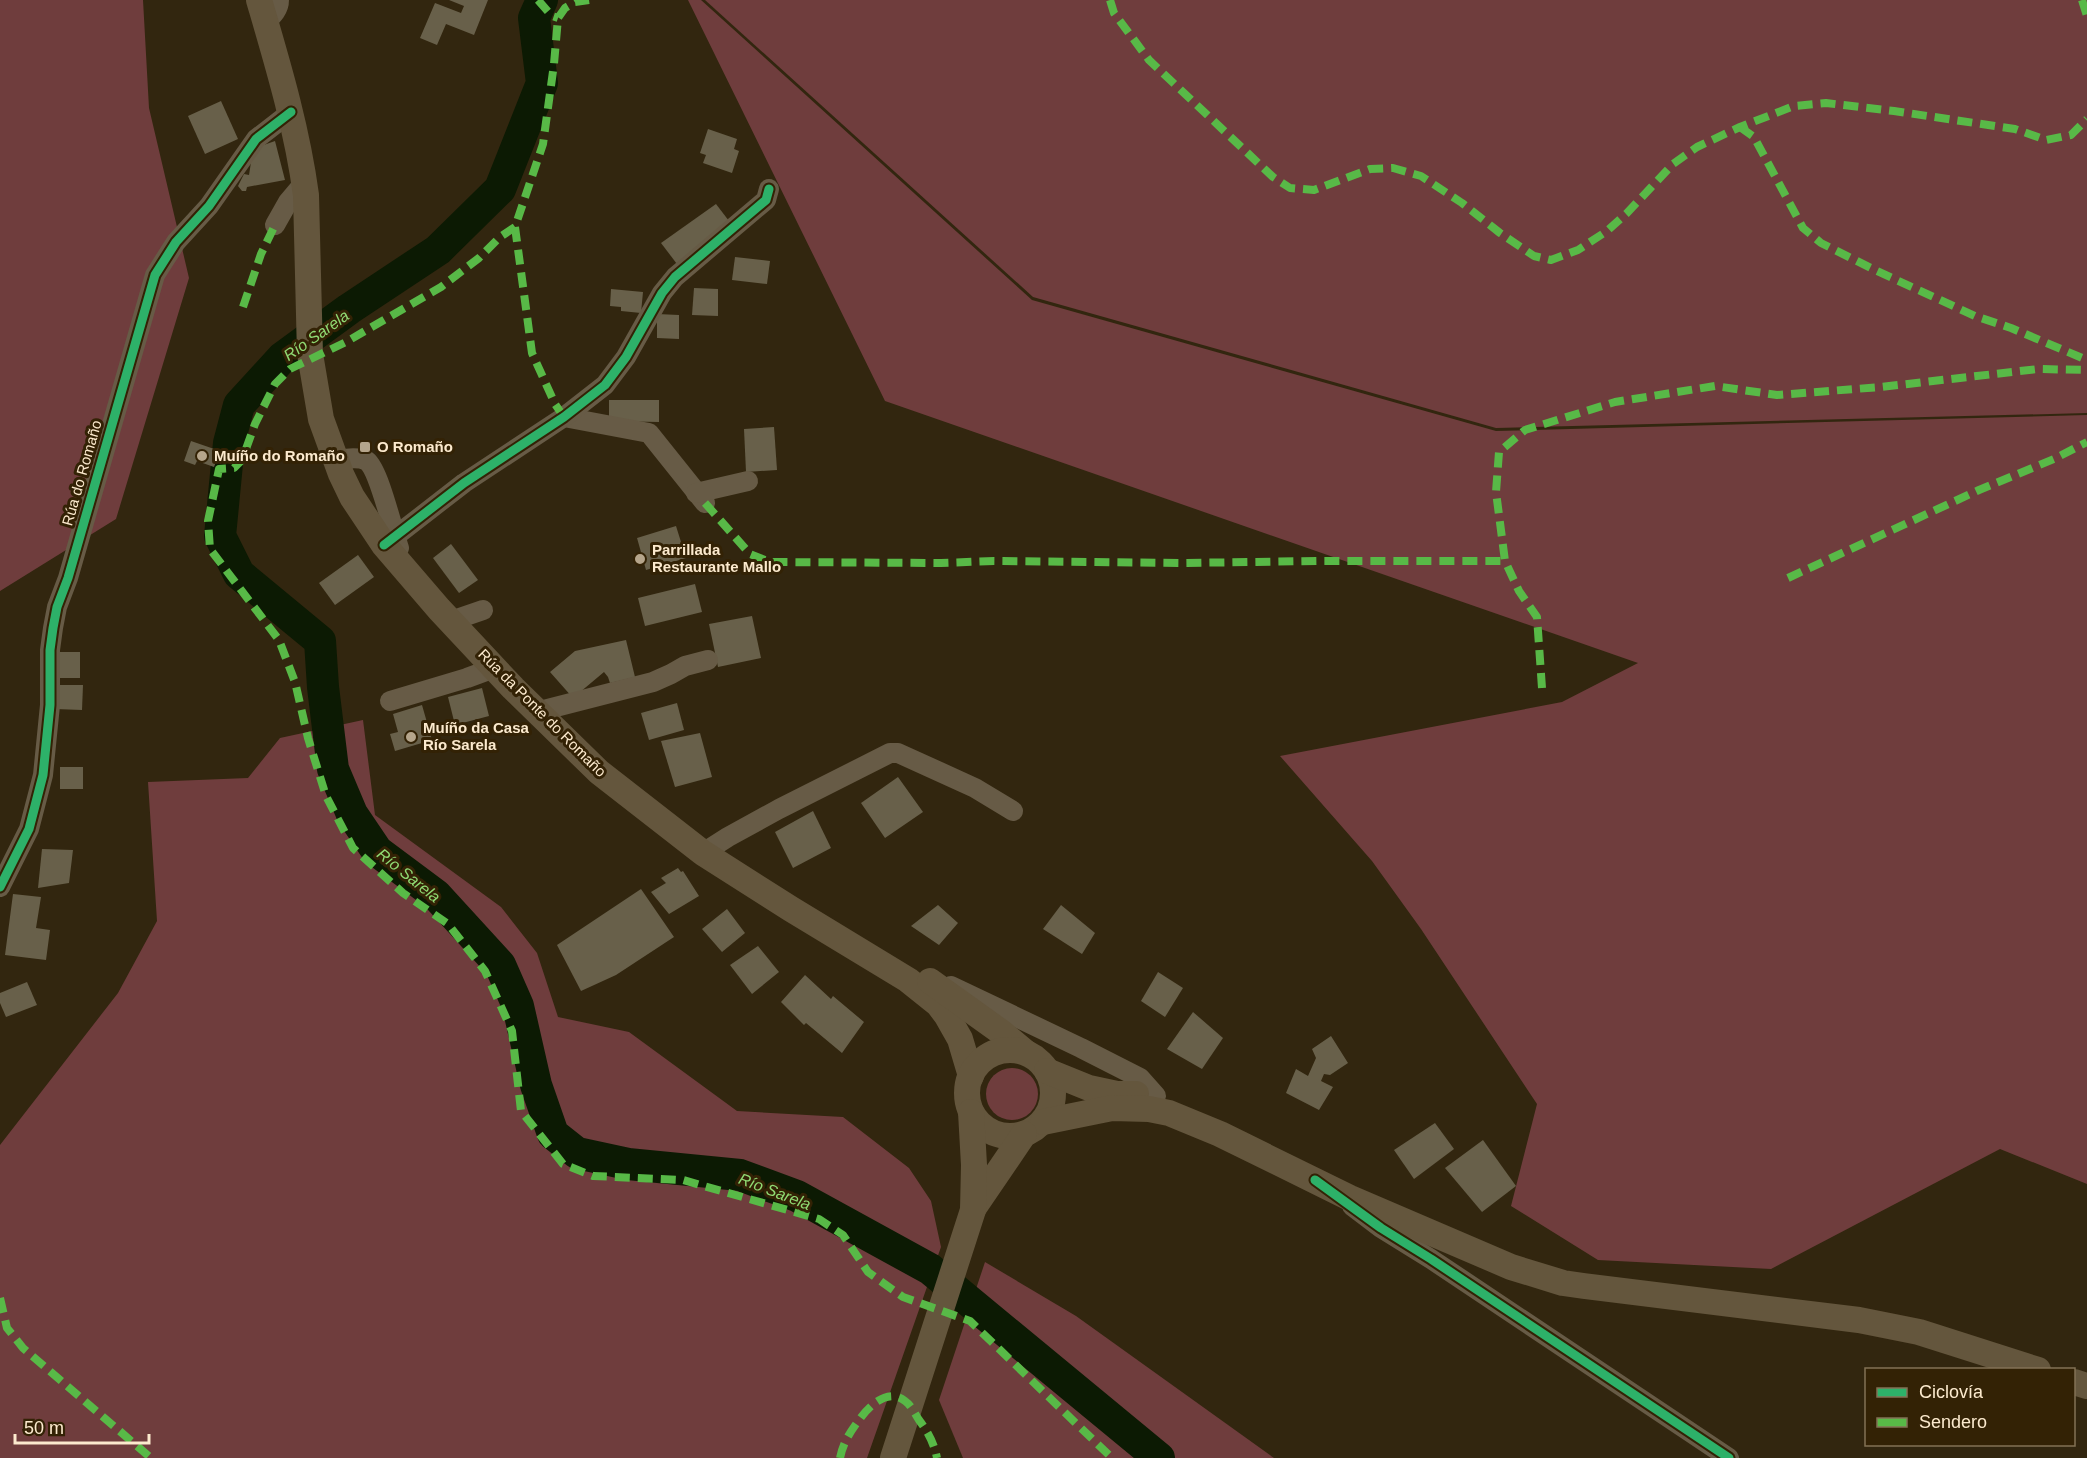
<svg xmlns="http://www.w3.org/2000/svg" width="2087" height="1458" font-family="Helvetica,sans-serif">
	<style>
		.green { fill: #6f3d3d }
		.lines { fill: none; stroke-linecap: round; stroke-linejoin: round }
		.river { stroke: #0c1a03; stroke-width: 32 }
		.building { fill: #68604a }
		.minor { stroke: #675b46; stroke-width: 20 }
		.major { stroke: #64563d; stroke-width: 26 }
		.quiet { stroke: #58b947; stroke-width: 8; stroke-dasharray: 15 8; stroke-linecap: butt }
		.cycleway-casing { stroke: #332205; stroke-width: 13 }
		.cycleway { stroke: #2db169; stroke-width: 9 }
		.poi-dot { fill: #b5a58b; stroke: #332205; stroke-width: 2 }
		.labels { text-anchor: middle; stroke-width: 6; stroke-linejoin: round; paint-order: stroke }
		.poi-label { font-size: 15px; font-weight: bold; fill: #fceace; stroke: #332205; text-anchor: start }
		.street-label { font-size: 15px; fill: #fceace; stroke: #332205 }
		.water-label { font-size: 16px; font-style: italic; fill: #90da73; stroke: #332205 }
	</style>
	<rect width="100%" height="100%" fill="#32260f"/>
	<g class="green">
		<path d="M0,0h143l6,108 40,170 -73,241 -116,72z"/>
		<path d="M688,0h13l331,300 464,131 591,-16v769l-87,-35 -229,120 -173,-9 -87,-54 26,-102 -116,-175 -49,-68 -92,-105 282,-54 76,-39 -753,-262z"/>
		<path d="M705,0h1382v413l-591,15 -463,-131z"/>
		<path d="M363,720l12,95 126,92 36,46 21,64 71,15 108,79 106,6 66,51 22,33 10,46 -74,211h-867v-313l118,-152 39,-72 -9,-139 100,-4 32,-40z"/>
		<circle cx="1012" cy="1094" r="26"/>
		<path d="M985,1262l91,54 198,142h-311l-24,-58z"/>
	</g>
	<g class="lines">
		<path class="river" d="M542,0l-8,18 8,65 -42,106 -62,61 -89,59 -67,49 -43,47 -10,38 -9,93 19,38 81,67 3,46 10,82 19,45 25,37 59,44 64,70 18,41 18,79 17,49 24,19 51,11 112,11 57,21 133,73 229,189"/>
	</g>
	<g class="building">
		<path d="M449,0h39l-14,35 -28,-11 -9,21 -17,-7 15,-35 26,10 3,-7z"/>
		<path d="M221,101l17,38 -33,15 -17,-38z"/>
		<path d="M708,129l29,10 -3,10 5,2 -7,22 -29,-10 3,-8 -6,-2z"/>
		<path d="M275,141l10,39 -38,7 -1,4h-4l-4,-5 6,-12 5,1 3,-19 6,-9z"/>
		<path d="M716,204l13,17 -52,43 -16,-21z"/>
		<path d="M735,257l35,4 -3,23 -35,-4z"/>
		<path d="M694,288l24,1v27l-26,-1z"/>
		<path d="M611,289l32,3 -2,21 -20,-2v-4l-11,-1z"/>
		<path d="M657,314l22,1v24l-22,-1z"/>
		<path d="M609,400h50v22l-50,-1z"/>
		<path d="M774,427l3,43 -31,2 -2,-43z"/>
		<path d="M191,441l29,10 -6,16 -17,-6 -2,4 -11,-4z"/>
		<path d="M676,526l10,32 -40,12 -9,-32z"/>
		<path d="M451,544l27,36 -19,13 -26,-35z"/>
		<path d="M358,555l16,22 -39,28 -16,-22z"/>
		<path d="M695,584l7,28 -57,14 -7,-28z"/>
		<path d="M752,616l9,42 -43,9 -9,-43z"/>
		<path d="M626,640l9,37 -25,6 -2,-6 -4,-5 -31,26 -23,-26 25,-21z"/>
		<path d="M56,652h24v26h-25z"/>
		<path d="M56,685h27l-1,25 -27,-1z"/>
		<path d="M482,688l7,28 -34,9 -7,-28z"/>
		<path d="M677,703l7,27 -35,10 -8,-27z"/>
		<path d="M422,705l10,35 -37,11 -5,-17 8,-2 -5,-18z"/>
		<path d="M700,733l12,44 -37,10 -14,-46z"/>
		<rect x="60" y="767" width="23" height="22"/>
		<path d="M898,777l25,35 -38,26 -24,-35z"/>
		<path d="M813,811l18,37 -38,20 -18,-36z"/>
		<path d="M42,849l31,1 -4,33 -31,5z"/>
		<path d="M678,868l3,4 2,-1 16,25 -30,18 -18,-22 15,-9 -5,-5z"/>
		<path d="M641,889l33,48 -58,38 -35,16 -24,-46z"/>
		<path d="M13,894l28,3 -5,31 14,2 -4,30 -41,-5z"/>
		<path d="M938,905l20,18 -19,22 -28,-19z"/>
		<path d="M1061,905l34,28 -13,21 -39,-25z"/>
		<path d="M727,909l18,24 -23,19 -20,-23z"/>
		<path d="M758,946l21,26 -27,22 -22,-29z"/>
		<path d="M1158,972l25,16 -18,29 -24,-16z"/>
		<path d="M805,975l26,24 2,-3 31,26 -22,31 -36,-30 -2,2 -23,-23z"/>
		<path d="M27,982l10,23 -31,12 -6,-14v-10z"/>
		<path d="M1193,1012l30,26 -21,31 -35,-20z"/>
		<path d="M1331,1036l17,27 -18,12 -6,-1 -3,7 12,6 -14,23 -33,-17 10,-24 12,7 8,-18 -4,-9z"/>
		<path d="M1435,1123l19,26 -40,30 -20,-29z"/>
		<path d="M1483,1140l33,46 -34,26 -37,-44z"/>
	</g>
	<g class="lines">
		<g class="minor">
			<path d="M265,23c7,-7 14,-13 14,-23"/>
			<path d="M275,225l13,-23 16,-19"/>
			<path d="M564,417l85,16 56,70"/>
			<path d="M335,460c8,-1 24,-4 32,1 12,9 26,70 32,87"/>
			<path d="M696,493l52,-12"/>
			<path d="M384,545l80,-62 100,-66 41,-32 21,-28 36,-64 13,-16 91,-77 3,-11"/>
			<path d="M451,621l32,-11"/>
			<path d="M390,701l77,-23 27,-10"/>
			<path d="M536,712l117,-30 18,-8 14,-8 23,-6"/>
			<path d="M703,853l25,-16 51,-28 111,-56h8l77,35 38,23"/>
			<path d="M0,887l29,-58 14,-54 7,-70v-55l3,-22 4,-21 11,-29 87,-303 21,-33 33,-36 47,-67 35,-27"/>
			<path d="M951,986l130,62 59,30 16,18"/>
			<path d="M1352,1206l29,22 50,31 298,199"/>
		</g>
		<g class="major">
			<path d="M259,0c19,65 38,128 47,195l4,159 11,65 20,55 11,23 32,48 55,64 74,79 86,84 104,81 88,56 117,71 30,24 9,12 13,23 11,37"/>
			<path d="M930,981l71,51 24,20"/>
			<circle cx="1010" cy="1093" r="43"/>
			<path d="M1047,1071l42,17 28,6h19"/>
			<path d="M1043,1122l69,-14 37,1 20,4 51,21 130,64 161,69 52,16 21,3 275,34 60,12 119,38"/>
			<path d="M973,1209l51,-75"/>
			<path d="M2074,1382l13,4"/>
			<path d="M893,1458l80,-248 1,-45 -3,-53"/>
		</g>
		<g class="quiet">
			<path d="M538,0l14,16 6,2"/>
			<path d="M1110,0l4,13 35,47 124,117 17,11 24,2 56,-21 23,-1 28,8 41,27 38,30 34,23 17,4 27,-10 29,-19 20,-18 46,-49 24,-17 43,-20 54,-21 32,-3 68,8 121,18 31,11 25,-5 16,-16"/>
			<path d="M2082,0l5,16"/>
			<path d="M1740,127l14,10 49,91 18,15 56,28 98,45 36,12 76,32"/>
			<path d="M515,227l-15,10 -21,21 -38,29 -95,55 -56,27 -15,15 -20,40 -13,36 -8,8 -15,1 -11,52 2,28 69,91 16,42 13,56 18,58 27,52 50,45 45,31 37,47 27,60 9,80 42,53 30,12 90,4 136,39 24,16 25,37 35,25 67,24 142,137"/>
			<path d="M243,307l18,-53 14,-29"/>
			<path d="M564,417l-9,-13 -23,-51 -17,-126 28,-83 11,-80 4,-46 7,-10 10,-6 14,-2"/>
			<path d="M705,503l45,51 20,8 171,1 53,-2 190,2 134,-2h187"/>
			<path d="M1788,578l191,-88 75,-31 33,-17"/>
			<path d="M1542,688l-5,-71 -18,-26 -14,-30 -9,-69 3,-40 26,-22 90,-28 100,-16 62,9 104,-8 157,-18 49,1"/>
			<path d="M0,1298l7,30 16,20 128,110"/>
			<path d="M840,1458c3,-15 10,-26 19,-38 9,-13 29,-33 46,-19 6,4 10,13 14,19 9,12 15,23 18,38"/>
		</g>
		<defs>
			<g id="cycleway">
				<path d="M384,545l80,-62 100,-66 41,-32 21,-28 36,-64 13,-16 91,-77 3,-11"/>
				<path d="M0,887l29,-58 14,-54 7,-70v-55l3,-22 4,-21 11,-29 87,-303 21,-33 33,-36 47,-67 35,-27"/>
				<path d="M1315,1180l66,48 50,31 298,199"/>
			</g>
		</defs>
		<use href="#cycleway" class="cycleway-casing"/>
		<use href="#cycleway" class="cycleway"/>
	</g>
	<g class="poi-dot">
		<rect x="359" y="441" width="12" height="12" rx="3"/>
		<circle cx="202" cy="456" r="6"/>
		<circle cx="640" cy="559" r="6"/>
		<circle cx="411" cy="737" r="6"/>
	</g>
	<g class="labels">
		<g class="poi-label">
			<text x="377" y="452">O Romaño</text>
			<text x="214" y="461">Muíño do Romaño</text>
			<text x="652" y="555">Parrillada<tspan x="652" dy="17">Restaurante Mallo</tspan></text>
			<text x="423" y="733">Muíño da Casa<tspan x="423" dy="17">Río Sarela</tspan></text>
		</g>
		<g class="street-label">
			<text transform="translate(82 473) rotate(-74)" y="5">Rúa do Romaño</text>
			<text transform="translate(542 713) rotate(45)" y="5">Rúa da Ponte do Romaño</text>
		</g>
		<g class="water-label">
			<text transform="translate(316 335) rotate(-35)" y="6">Río Sarela</text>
			<text transform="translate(409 875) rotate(39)" y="6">Río Sarela</text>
			<text transform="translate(775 1191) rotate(21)" y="6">Río Sarela</text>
		</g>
	</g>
	<rect x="1865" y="1368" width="210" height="78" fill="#332205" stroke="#837255" stroke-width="1.5"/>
	<rect x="1877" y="1388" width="30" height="9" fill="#2db169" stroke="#837255" stroke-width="1.5"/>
	<text x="1919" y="1398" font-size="18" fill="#fceace">Ciclovía</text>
	<rect x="1877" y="1418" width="30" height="9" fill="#58b947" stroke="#837255" stroke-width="1.5"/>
	<text x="1919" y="1428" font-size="18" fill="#fceace">Sendero</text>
	<path d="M15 1434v9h134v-9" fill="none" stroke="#fceace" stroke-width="3"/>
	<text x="24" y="1434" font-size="18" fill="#fceace" stroke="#332205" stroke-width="4.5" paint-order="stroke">50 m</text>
</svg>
